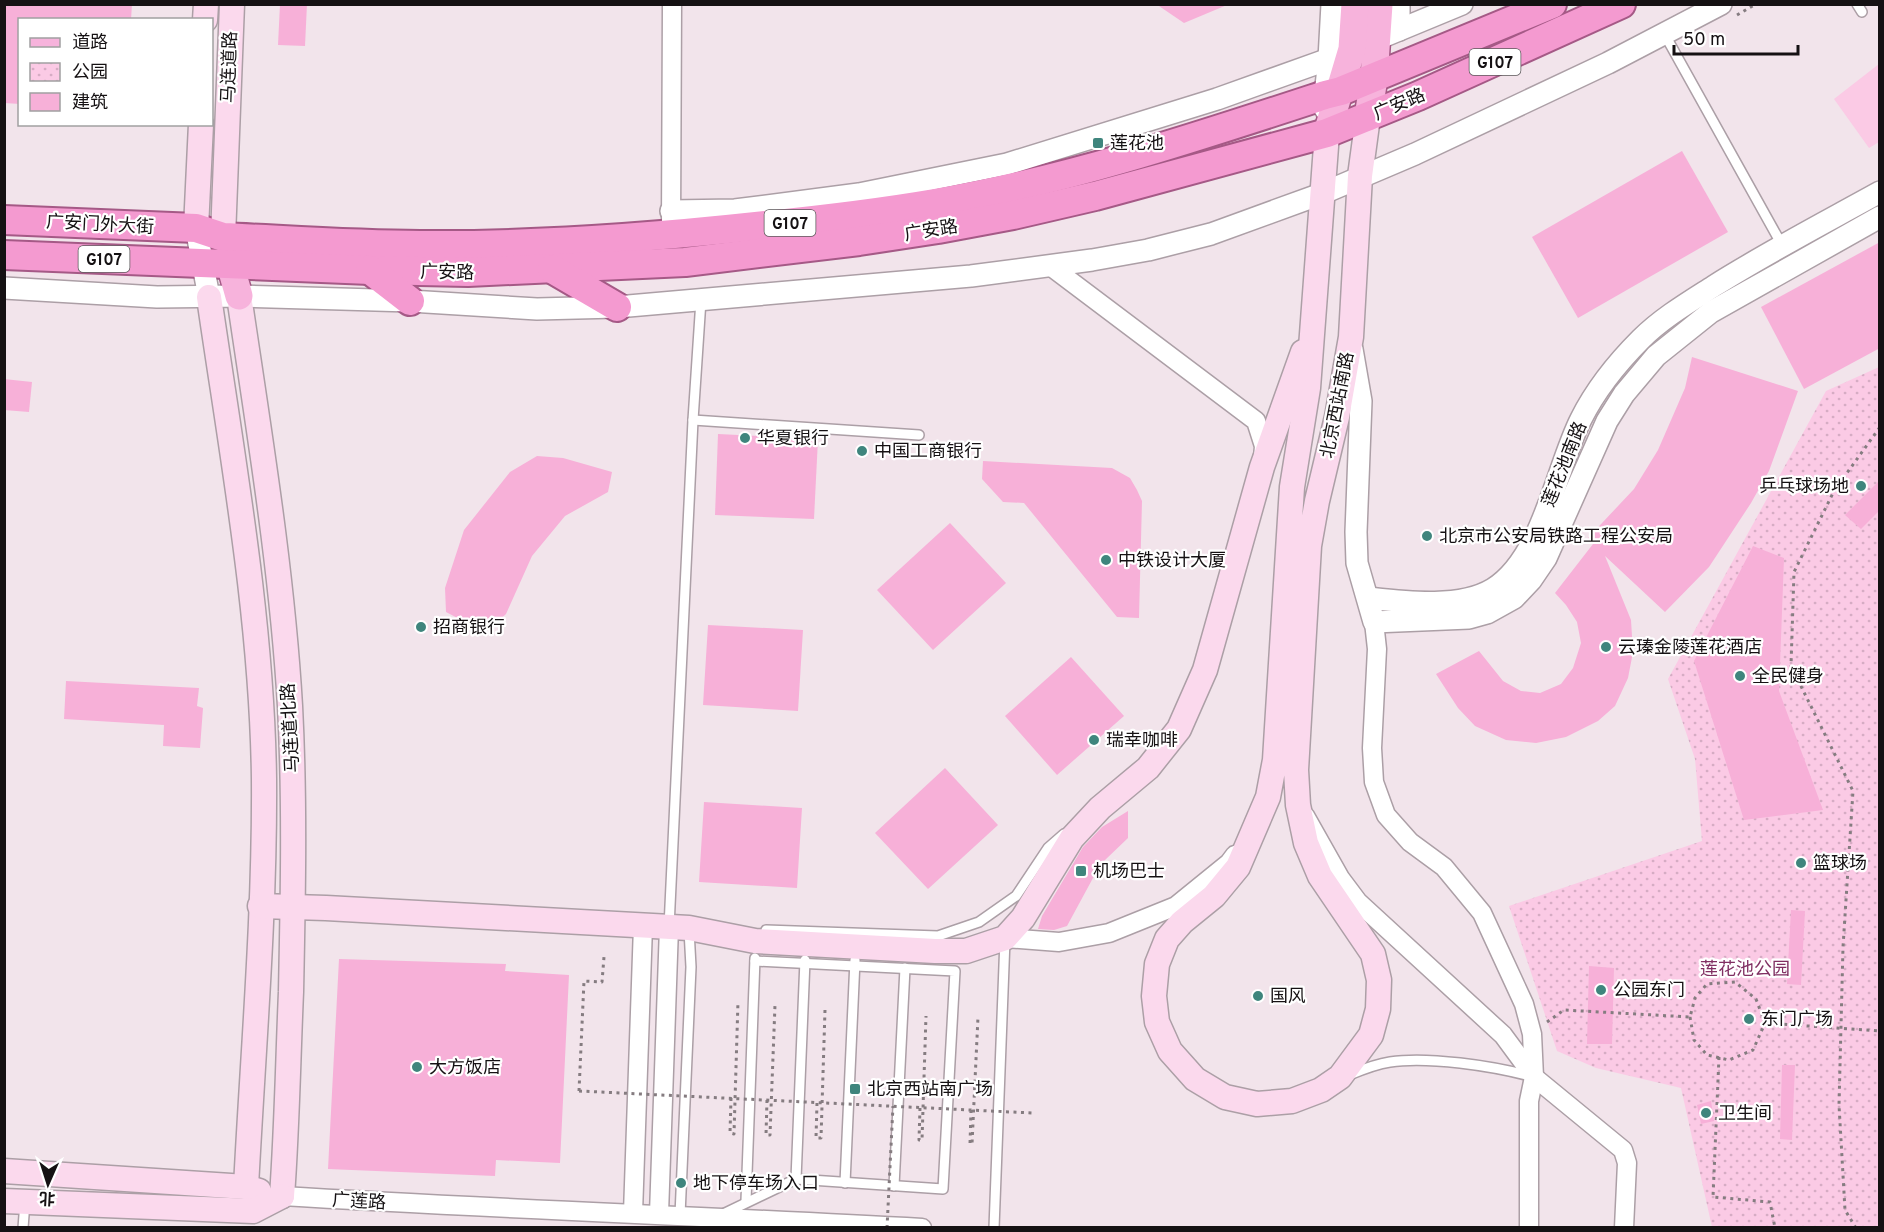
<svg xmlns="http://www.w3.org/2000/svg" width="1884" height="1232" font-family="Overpass,'Noto Sans SC',sans-serif">
	<style>
		.grass { fill: #fbcae5 }
		.park { fill: url(#park-dots) }
		.building { fill: #f7b0d8 }
		.lines { fill: none; stroke-linecap: round; stroke-linejoin: round }
		.service-casing { stroke: #ac9fa6; stroke-width: 12 }
		.minor-casing { stroke: #ac9fa6; stroke-width: 21 }
		.tertiary-casing { stroke: #ac9fa6; stroke-width: 24 }
		.secondary-casing { stroke: #ac9fa6; stroke-width: 27 }
		.primary-casing { stroke: #a55986; stroke-width: 30 }
		.trunk-casing { stroke: #a55986; stroke-width: 32 }
		.path { stroke: #857c80; stroke-width: 3; stroke-dasharray: 3 4.5; stroke-linecap: butt }
		.service { stroke: #fff; stroke-width: 9 }
		.minor { stroke: #fff; stroke-width: 18 }
		.tertiary { stroke: #fff; stroke-width: 21 }
		.secondary { stroke: #fbd9ed; stroke-width: 24 }
		.primary { stroke: #f7b3dc; stroke-width: 27 }
		.trunk { stroke: #f49ad0; stroke-width: 28 }
		.path-bridge { stroke: #857c80; stroke-width: 3; stroke-dasharray: 3 4.5; stroke-linecap: butt }
		.poi-dot { fill: #3f857d; stroke: #fff; stroke-width: 2 }
		.labels { text-anchor: middle; stroke-width: 4.5; stroke-linejoin: round; paint-order: stroke }
		.shield { fill: #fff; stroke: #5b585a; stroke-width: 1.5 }
		.shield-label { font-size: 16px; font-weight: bold; fill: #151113 }
		.street-label { font-size: 18px; fill: #151113; stroke: #fff }
		.poi-label { font-size: 18px; fill: #151113; stroke: #fff; text-anchor: start }
		.park-label { font-size: 18px; fill: #813063; stroke: #fff }
	</style>
	<defs>
		<pattern id="park-dots" width="8" height="8" patternUnits="userSpaceOnUse" patternTransform="scale(1.5)"><rect width="8" height="8" fill="#fbcae5"/><path d="M2 2h.1M6 6h.1" fill="none" stroke="#d6acc4" stroke-width="1.8" stroke-linecap="round"/></pattern>
	</defs>
	<rect width="100%" height="100%" fill="#f2e4eb"/>
	<path class="grass" d="M1879,64v78l-10,6 -35,-49z"/>
	<path class="park" d="M1879,367v860h-167l-31,-139 -85,-20 -39,-17 -48,-145 193,-65 -7,-82 -27,-80 158,-288z"/>
	<g class="building">
		<path d="M4,4h128l-1,16h-111v84l-16,-1z"/>
		<path d="M280,4h27l-2,42 -27,-1z"/>
		<path d="M1156,4h71v1l-43,18z"/>
		<path d="M1682,151l46,81 -150,86 -46,-81z"/>
		<path d="M1880,242v106l-76,41 -43,-82z"/>
		<path d="M1692,357l106,34 -29,80 -18,32 -42,64 -44,45 -60,-56 26,64 2,32 -5,26 -13,28 -17,15 -32,16 -30,6 -30,-3 -31,-14 -17,-18 -22,-34 43,-23 24,30 18,10 19,2 21,-9 12,-16 8,-25 -4,-21 -11,-17 -11,-12 38,-49 -6,-5 47,-50 24,-39 27,-62z"/>
		<path d="M4,379l28,3 -3,30 -25,-2z"/>
		<path d="M718,434l100,5 -4,80 -99,-4z"/>
		<path d="M537,456l26,2 49,14 -4,20 -43,24 -33,40 -26,58 -13,12 -26,-3 -21,-11 -1,-24 19,-58 46,-58z"/>
		<path d="M983,461l129,7 18,10 7,12 5,11 -3,117 -22,-1 -93,-114 -21,-1 -21,-23z"/>
		<path d="M1880,480v30l-19,19 -16,-14z"/>
		<path d="M950,523l56,60 -73,67 -56,-60z"/>
		<path d="M1753,546l31,12 -5,133 44,119 -79,10 -50,-159z"/>
		<path d="M708,625l95,5 -5,81 -95,-6z"/>
		<path d="M1071,657l53,59 -67,59 -52,-59z"/>
		<path d="M66,681l133,7 -2,18 6,2 -3,40 -37,-2 1,-21 -100,-6z"/>
		<path d="M945,768l53,57 -70,64 -53,-56z"/>
		<path d="M704,802l98,6 -5,80 -98,-6z"/>
		<path d="M1128,811v27l-23,22 -12,18 -26,48 -13,4 -16,-1 4,-13 41,-69 19,-20z"/>
		<path d="M1791,910l14,1 -4,74 -14,-1z"/>
		<path d="M339,959l167,5 -1,7 64,4 -9,188 -64,-3 -1,16 -167,-7z"/>
		<path d="M1589,966l25,2 -2,76h-25z"/>
		<path d="M1782,1065h13l-3,75 -12,-1z"/>
		<path d="M1711,1101l3,20 -13,3 -4,-19z"/>
	</g>
	<g class="lines">
		<defs>
			<g id="service">
				<path d="M1857,4l5,8"/>
				<path d="M1665,35l117,210"/>
				<path d="M693,420l226,15"/>
				<path d="M669,927l24,-507 8,-120"/>
				<path d="M766,930l172,6 41,-14 37,-26 32,-48 16,-14"/>
				<path d="M1349,1075c12,-5 27,-11 41,-13 37,-6 103,4 140,14"/>
				<path d="M796,1179l9,-219"/>
				<path d="M845,1183l10,-223"/>
				<path d="M894,1186l11,-218"/>
				<path d="M746,1201l9,-243"/>
				<path d="M680,1215l11,-248 -2,-37"/>
				<path d="M721,1215l75,-36 147,10 12,-218 -200,-10"/>
				<path d="M23,1228l2,-26"/>
				<path d="M994,1228l11,-289"/>
			</g>
			<g id="minor">
				<path d="M671,224l1,-220"/>
				<path d="M1049,265l207,156 8,25 -1,12"/>
				<path d="M1374,622l3,27 -5,99 2,34 12,33 24,27 34,25 38,46 42,91 8,30 2,43 -5,24v127"/>
				<path d="M1305,816l35,62 18,24 145,133 31,42 89,73 4,13 -3,65"/>
				<path d="M1005,938l54,4 50,-9 67,-27 53,-43 6,-8"/>
				<path d="M282,1196c214,13 427,20 640,32"/>
				<path d="M633,1213l10,-287"/>
				<path d="M659,1214l10,-287"/>
			</g>
			<g id="tertiary">
				<path d="M1399,30v-26"/>
				<path d="M1325,109v-14l4,-36 3,-55"/>
				<path d="M671,211l64,-1 124,-16 148,-30 210,-65 112,-40 133,-55"/>
				<path d="M196,228l13,69"/>
				<path d="M4,288l153,9 82,-1 171,5 127,8 80,-2 354,-31 121,-16 56,-10 63,-16 110,-40 94,-40 193,-91 113,-59"/>
				<path d="M1352,349l9,52 -5,131 1,31 17,59 95,-4 18,-5 27,-15 17,-18 15,-22 61,-137 17,-27 32,-38 55,-44 169,-95"/>
				<path d="M1368,598c37,4 92,11 125,-9 50,-31 63,-121 88,-170 15,-30 37,-57 60,-80 21,-21 48,-37 73,-53 54,-34 110,-63 166,-94"/>
			</g>
			<g id="secondary">
				<path d="M205,20l1,-16"/>
				<path d="M1327,133l-19,255 -16,99 -17,273 -7,37 -30,70 -24,29 -32,26 -15,17 -10,25 -3,32 3,26 13,29 25,28 30,18 32,7 35,-3 29,-11 19,-13 31,-42 7,-26 1,-29 -6,-26 -53,-78 -14,-33 -8,-38 -2,-35 13,-224 8,-45 20,-84 14,-80 9,-161 8,-59"/>
				<path d="M196,228l5,-104"/>
				<path d="M223,237l9,-233"/>
				<path d="M239,296c20,136 43,273 51,410 5,95 3,191 1,286 -3,68 -4,136 -9,204"/>
				<path d="M209,297c23,159 53,321 55,482 1,136 -11,272 -18,408"/>
				<path d="M260,906l66,2 363,20 66,13 180,10h31l39,-13 18,-20 49,-80 28,-30 48,-40 31,-39 26,-59 57,-203 41,-115"/>
				<path d="M4,1171l242,16 13,4"/>
				<path d="M4,1201l249,10 29,-15"/>
			</g>
			<g id="primary">
				<path d="M1368,117l6,-39 5,-74"/>
				<path d="M1327,133l25,-84 3,-45"/>
				<path d="M230,264l9,32"/>
			</g>
			<g id="trunk">
				<path d="M4,220l192,8 27,9c65,3 131,8 197,8 112,1 225,-7 336,-19 60,-6 120,-13 179,-23 133,-23 262,-66 390,-108l16,-4 211,-87"/>
				<path d="M4,255l366,15 98,2 217,-10 174,-21 79,-12 75,-14 82,-19 232,-63 91,-37 203,-92"/>
				<path d="M552,269l65,38"/>
				<path d="M370,270l40,31"/>
			</g>
		</defs>
		<use href="#service" class="service-casing"/>
		<use href="#minor" class="minor-casing"/>
		<use href="#tertiary" class="tertiary-casing"/>
		<use href="#secondary" class="secondary-casing"/>
		<use href="#primary" class="primary-casing"/>
		<use href="#trunk" class="trunk-casing"/>
		<g class="path">
			<path d="M1737,15l19,-11"/>
			<path d="M1690,1017l4,23 13,15 22,5 24,-10 12,-27"/>
			<path d="M1547,1022l17,-12 126,7 5,-19 12,-14 28,-2 21,17 9,24 115,8"/>
			<path d="M1719,1057l-6,140 57,5 5,26"/>
			<path d="M579,1091l5,-110 18,1 2,-25"/>
			<path d="M731,1098l-1,35 4,1 4,-133"/>
			<path d="M767,1100l-1,35h4l5,-130"/>
			<path d="M817,1103l-1,35h5l4,-128"/>
			<path d="M920,1108l-1,32h3l4,-124"/>
			<path d="M971,1110l-1,34h2l6,-127"/>
			<path d="M1856,1228l-11,-18 -6,-105 4,-158 10,-156 -62,-125 3,-94 40,-81 46,-64"/>
		</g>
		<use href="#service" class="service"/>
		<use href="#minor" class="minor"/>
		<use href="#tertiary" class="tertiary"/>
		<use href="#secondary" class="secondary"/>
		<use href="#primary" class="primary"/>
		<use href="#trunk" class="trunk"/>
		<g class="path-bridge">
			<path d="M579,1091l453,22"/>
			<path d="M887,1228l6,-122"/>
		</g>
	</g>
	<g class="poi-dot">
		<rect x="1092" y="137" width="12" height="12" rx="3"/>
		<circle cx="745" cy="438" r="6"/>
		<circle cx="862" cy="451" r="6"/>
		<circle cx="1861" cy="486" r="6"/>
		<circle cx="1427" cy="536" r="6"/>
		<circle cx="1106" cy="560" r="6"/>
		<circle cx="421" cy="627" r="6"/>
		<circle cx="1606" cy="647" r="6"/>
		<circle cx="1740" cy="676" r="6"/>
		<circle cx="1094" cy="740" r="6"/>
		<circle cx="1801" cy="863" r="6"/>
		<rect x="1075" y="865" width="12" height="12" rx="3"/>
		<circle cx="1601" cy="990" r="6"/>
		<circle cx="1258" cy="996" r="6"/>
		<circle cx="1749" cy="1019" r="6"/>
		<circle cx="417" cy="1067" r="6"/>
		<rect x="849" y="1083" width="12" height="12" rx="3"/>
		<circle cx="1706" cy="1113" r="6"/>
		<circle cx="681" cy="1183" r="6"/>
	</g>
	<g class="labels">
		<g class="shield">
			<rect x="1469.5" y="49" width="51" height="26" rx="4.5"/>
			<rect x="764.5" y="210" width="51" height="26" rx="4.5"/>
			<rect x="78.5" y="246" width="51" height="26" rx="4.5"/>
		</g>
		<g class="shield-label">
			<text x="1495" y="68">G107</text>
			<text x="790" y="229">G107</text>
			<text x="104" y="265">G107</text>
		</g>
		<g class="street-label">
			<text transform="translate(229 67) rotate(-88)" y="6">马连道路</text>
			<text transform="translate(1399 104) rotate(-23)" y="6">广安路</text>
			<text transform="translate(100 224) rotate(3)" y="6">广安门外大街</text>
			<text transform="translate(931 230) rotate(-9)" y="6">广安路</text>
			<text transform="translate(447 272) rotate(1)" y="6">广安路</text>
			<text transform="translate(1337 405) rotate(-79)" y="6">北京西站南路</text>
			<text transform="translate(1564 464) rotate(-68)" y="6">莲花池南路</text>
			<text transform="translate(290 728) rotate(-93)" y="6">马连道北路</text>
			<text transform="translate(359 1201) rotate(3)" y="6">广莲路</text>
		</g>
		<g class="poi-label">
			<text x="1110" y="149">莲花池</text>
			<text x="757" y="444">华夏银行</text>
			<text x="874" y="457">中国工商银行</text>
			<text x="1849" y="492" text-anchor="end">乒乓球场地</text>
			<text x="1439" y="542">北京市公安局铁路工程公安局</text>
			<text x="1118" y="566">中铁设计大厦</text>
			<text x="433" y="633">招商银行</text>
			<text x="1618" y="653">云瑧金陵莲花酒店</text>
			<text x="1752" y="682">全民健身</text>
			<text x="1106" y="746">瑞幸咖啡</text>
			<text x="1813" y="869">篮球场</text>
			<text x="1093" y="877">机场巴士</text>
			<text x="1613" y="996">公园东门</text>
			<text x="1270" y="1002">国风</text>
			<text x="1761" y="1025">东门广场</text>
			<text x="429" y="1073">大方饭店</text>
			<text x="867" y="1095">北京西站南广场</text>
			<text x="1718" y="1119">卫生间</text>
			<text x="693" y="1189">地下停车场入口</text>
		</g>
		<g class="park-label">
			<text x="1745" y="975">莲花池公园</text>
		</g>
	</g>
	<rect width="1884" height="1232" fill="none" stroke="#151113" stroke-width="12"/>
	<rect x="18" y="18" width="195" height="108" fill="#ffffff" stroke="#a1a0a1" stroke-width="1.5"/>
	<rect x="30" y="38" width="30" height="9" fill="#f7b3dc" stroke="#a1a0a1" stroke-width="1.5"/>
	<text x="72" y="48" font-size="18" fill="#151113">道路</text>
	<rect x="30" y="63" width="30" height="18" fill="url(#park-dots)" stroke="#a1a0a1" stroke-width="1.5"/>
	<text x="72" y="78" font-size="18" fill="#151113">公园</text>
	<rect x="30" y="93" width="30" height="18" fill="#f7b0d8" stroke="#a1a0a1" stroke-width="1.5"/>
	<text x="72" y="108" font-size="18" fill="#151113">建筑</text>
	<g transform="translate(48 1184) rotate(183)" stroke="#ffffff" stroke-width="4.5" paint-order="stroke">
	<path d="M0-4.5L10 22L0 15L-10 22Z" fill="#151113"/>
	<text y="-9" font-size="16" font-weight="bold" text-anchor="middle" fill="#151113">北</text>
	</g>
	<path d="M1674 45v9h124v-9" fill="none" stroke="#151113" stroke-width="3"/>
	<text x="1683" y="45" font-size="18" fill="#151113" stroke="#ffffff" stroke-width="4.5" paint-order="stroke">50 m</text>
</svg>
